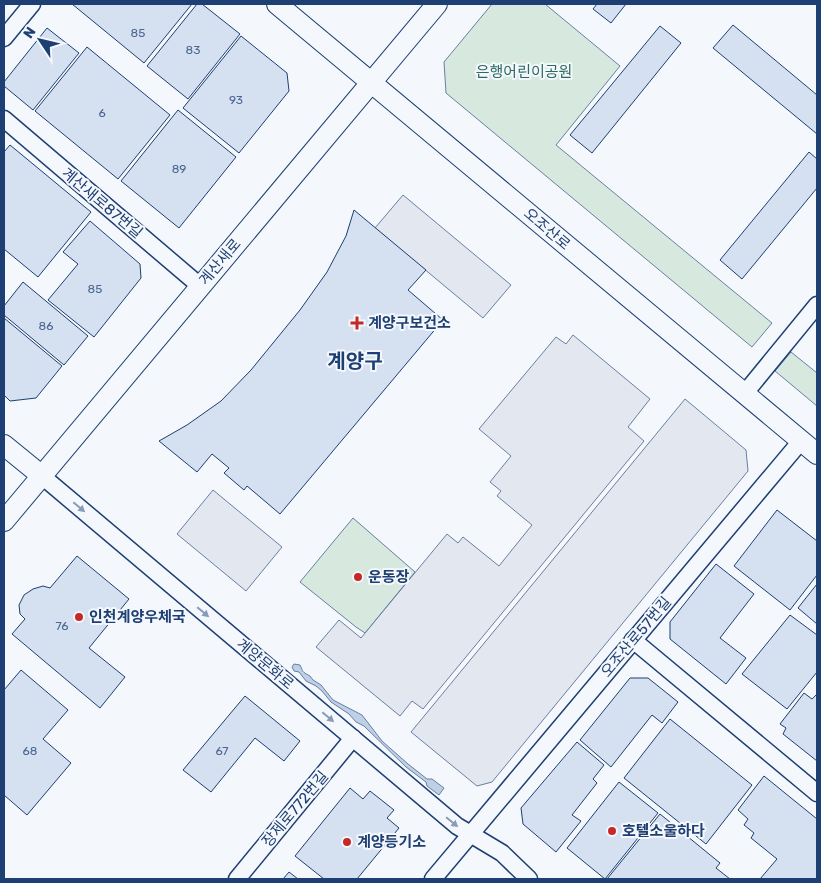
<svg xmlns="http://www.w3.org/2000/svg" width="821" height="883" font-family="Rubik,'Noto Sans KR',sans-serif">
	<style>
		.green { fill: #d7e8df; stroke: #687fa3 }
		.parking { fill: #e3e8f0; stroke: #687fa3 }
		.water { fill: #bed0e5; stroke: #687fa3 }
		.building { fill: #d5e0f0; stroke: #1d3f73 }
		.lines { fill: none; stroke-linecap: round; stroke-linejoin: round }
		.minor-casing { stroke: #1d3f73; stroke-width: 19 }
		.tertiary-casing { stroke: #1d3f73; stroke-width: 22 }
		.minor { stroke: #f4f7fb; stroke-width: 16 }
		.tertiary { stroke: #f4f7fb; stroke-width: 20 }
		.oneway { fill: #889bb7 }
		.poi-dot { fill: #c62828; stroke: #f4f7fb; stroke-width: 2 }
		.labels { text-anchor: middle; stroke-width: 4; stroke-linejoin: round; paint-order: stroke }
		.number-label { font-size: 12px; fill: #4b6792 }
		.park-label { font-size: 15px; fill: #2c6c60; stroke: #f4f7fb }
		.street-label { font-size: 15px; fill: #1d3f73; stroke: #f4f7fb }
		.poi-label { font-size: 15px; font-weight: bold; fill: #1d3f73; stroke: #f4f7fb; text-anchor: start }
		.district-label { font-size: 20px; font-weight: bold; fill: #1d3f73; stroke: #f4f7fb }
	</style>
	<rect width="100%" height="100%" fill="#f4f7fb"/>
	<g class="green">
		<path d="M492,4h53l75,62 -64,79 216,178 -20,24 -306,-254 -2,-31z"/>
		<path d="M791,352l26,21v33l-42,-35z"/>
		<path d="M353,518l62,54 -50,61 -9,-6 -56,-45z"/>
	</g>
	<g class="parking">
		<path d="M403,195l108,90 -28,33 -108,-90z"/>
		<path d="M573,335l77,64 -22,28 16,14 -221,268 -11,-8 -12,15 -84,-69 23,-27 22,18 86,-104 11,9 5,-6 36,29 33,-41 -35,-29 4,-5 -11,-9 21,-26 -32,-27 77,-92 10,7z"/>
		<path d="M685,399l61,51 2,21 -256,311 -15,4 -66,-54z"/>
		<path d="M213,490l69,57 -36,44 -69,-57z"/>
	</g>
	<path class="water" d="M294,664l6,1c4,8 1,6 10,11l3,4 8,5 12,15 29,15 20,26 26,23 19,15h5l12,9 -5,7 -12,-9 -1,-4 -20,-15 -42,-41 -8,-4 -7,-8 -18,-12 -9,-11 -6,-5 -10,-5 -7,-9 -5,-1 -2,-4z"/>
	<g class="building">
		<path d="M72,4h120l-48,59z"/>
		<path d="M197,4h5l38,30 -52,65 -41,-33z"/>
		<path d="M597,4h29l-15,19 -18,-14z"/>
		<path d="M733,25l84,70v39l-104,-86z"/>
		<path d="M660,26l21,17 -89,110 -22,-18z"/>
		<path d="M47,28l32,25 -46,57 -29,-24v-4z"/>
		<path d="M241,36l46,37 2,18 -50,62 -56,-45z"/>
		<path d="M87,47l83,68 -52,64 -83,-68z"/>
		<path d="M178,110l58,47 -57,71 -58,-47z"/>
		<path d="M10,145l81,67 -53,65 -34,-28v-97z"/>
		<path d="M809,152l8,7v29l-75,91 -22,-19z"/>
		<path d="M354,210l72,60 -18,20 35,30 -163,194 -33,-28 -3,4 -20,-17 5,-5 -17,-14 -15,18 -38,-31 28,-16 34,-24 30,-31 49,-60 27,-38 19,-36z"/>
		<path d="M90,221l50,43 1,14 -47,59 -46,-37 30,-36 -15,-12z"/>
		<path d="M23,282l65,54 -24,29 -60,-50v-9z"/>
		<path d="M4,318l58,48 -26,32 -26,3 -6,-6z"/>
		<path d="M777,510l40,31v34l-27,35 -56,-44z"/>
		<path d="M77,556l52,43 -40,49 36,29 -25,31 -88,-74 13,-15 -5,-5 -1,-9 5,-10 9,-6 10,-3 7,2z"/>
		<path d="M716,564l38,30 -34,44 26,20 -20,26 -56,-45v-17z"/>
		<path d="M817,584v40l-19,-16z"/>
		<path d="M790,615l27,20v37l-30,37 -45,-35z"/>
		<path d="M21,670l47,40 -25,29 28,24 -44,52 -23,-20v-105z"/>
		<path d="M630,678h18l30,24 -16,21 -10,-8 -41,52 -31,-27z"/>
		<path d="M804,693l8,6 5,-5v67l-34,-27 3,-6 -6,-4z"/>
		<path d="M245,696l55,45 -16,20 -29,-23 -44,54 -28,-22z"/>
		<path d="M670,719l82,66 -46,59 -82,-66z"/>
		<path d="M577,742l27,23 -11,14 4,4 -25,32 9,6 -25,31 -33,-28 -2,-16z"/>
		<path d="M764,776l53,43v60h-57l17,-20 -26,-21 3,-5 -10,-8 4,-6 -10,-9z"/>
		<path d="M619,782l39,31 -53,66 -38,-31z"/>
		<path d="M350,788l13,11 7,-8 24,19 -7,8 12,10 -42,51h-33l-29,-23z"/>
		<path d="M660,814l60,49 -4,5 14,11h-123z"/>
		<path d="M289,872l9,7h-15z"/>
	</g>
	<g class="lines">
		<defs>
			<g id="minor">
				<path d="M4,38l28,-34"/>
				<path d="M4,119l196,167"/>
				<path d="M745,393l72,-88"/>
				<path d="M42,476l415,350 45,27 27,26"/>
				<path d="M633,640l184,153"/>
				<path d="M237,879l116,-141"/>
				<path d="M433,879l368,-438"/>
			</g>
			<g id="tertiary">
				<path d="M277,4l540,450"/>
				<path d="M4,445l38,31"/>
				<path d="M4,521l433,-517"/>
			</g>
		</defs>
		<use href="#minor" class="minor-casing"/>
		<use href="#tertiary" class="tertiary-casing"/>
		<use href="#minor" class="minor"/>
		<use href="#tertiary" class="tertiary"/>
	</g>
	<defs><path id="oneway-solid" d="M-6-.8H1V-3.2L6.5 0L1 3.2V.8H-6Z" transform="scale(1.25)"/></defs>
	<g class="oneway">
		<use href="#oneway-solid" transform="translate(79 507) rotate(40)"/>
		<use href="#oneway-solid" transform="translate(203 612) rotate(40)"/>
		<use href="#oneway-solid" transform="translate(328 717) rotate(40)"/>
		<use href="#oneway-solid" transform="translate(452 822) rotate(39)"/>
	</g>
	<g class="poi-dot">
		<path d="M354.5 315.5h5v5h5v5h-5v5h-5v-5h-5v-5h5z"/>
		<circle cx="358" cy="577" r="5"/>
		<circle cx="79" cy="617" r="5"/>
		<circle cx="612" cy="831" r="5"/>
		<circle cx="347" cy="842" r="5"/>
	</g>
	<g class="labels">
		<g class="number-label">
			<text x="138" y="37">85</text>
			<text x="193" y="54">83</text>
			<text x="236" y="104">93</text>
			<text x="102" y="117">6</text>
			<text x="179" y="173">89</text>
			<text x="95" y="293">85</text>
			<text x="46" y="330">86</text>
			<text x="62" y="630">76</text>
			<text x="30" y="755">68</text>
			<text x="222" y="755">67</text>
		</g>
		<g class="park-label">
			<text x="524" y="77">은행어린이공원</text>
		</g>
		<g class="street-label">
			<text transform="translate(102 203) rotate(40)" y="5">계산새로87번길</text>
			<text transform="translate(547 229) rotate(40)" y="5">오조산로</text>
			<text transform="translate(220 262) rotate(-50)" y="5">계산새로</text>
			<text transform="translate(636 637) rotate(-50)" y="5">오조산로57번길</text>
			<text transform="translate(265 664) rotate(40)" y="5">계양문화로</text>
			<text transform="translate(295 809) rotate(-50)" y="5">장제로772번길</text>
		</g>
		<g class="poi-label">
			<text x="368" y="328">계양구보건소</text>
			<text x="368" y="582">운동장</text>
			<text x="89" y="622">인천계양우체국</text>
			<text x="622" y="836">호텔소울하다</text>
			<text x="357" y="847">계양등기소</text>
		</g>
		<g class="district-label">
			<text x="355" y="368">계양구</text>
		</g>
	</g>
	<rect width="821" height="883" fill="none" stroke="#1d3f73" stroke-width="10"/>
	<g transform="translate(40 40) rotate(305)" stroke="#f4f7fb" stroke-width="4" paint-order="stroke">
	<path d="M0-4L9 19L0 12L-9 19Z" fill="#1d3f73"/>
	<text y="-8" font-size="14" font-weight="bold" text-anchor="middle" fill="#1d3f73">N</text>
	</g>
</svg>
